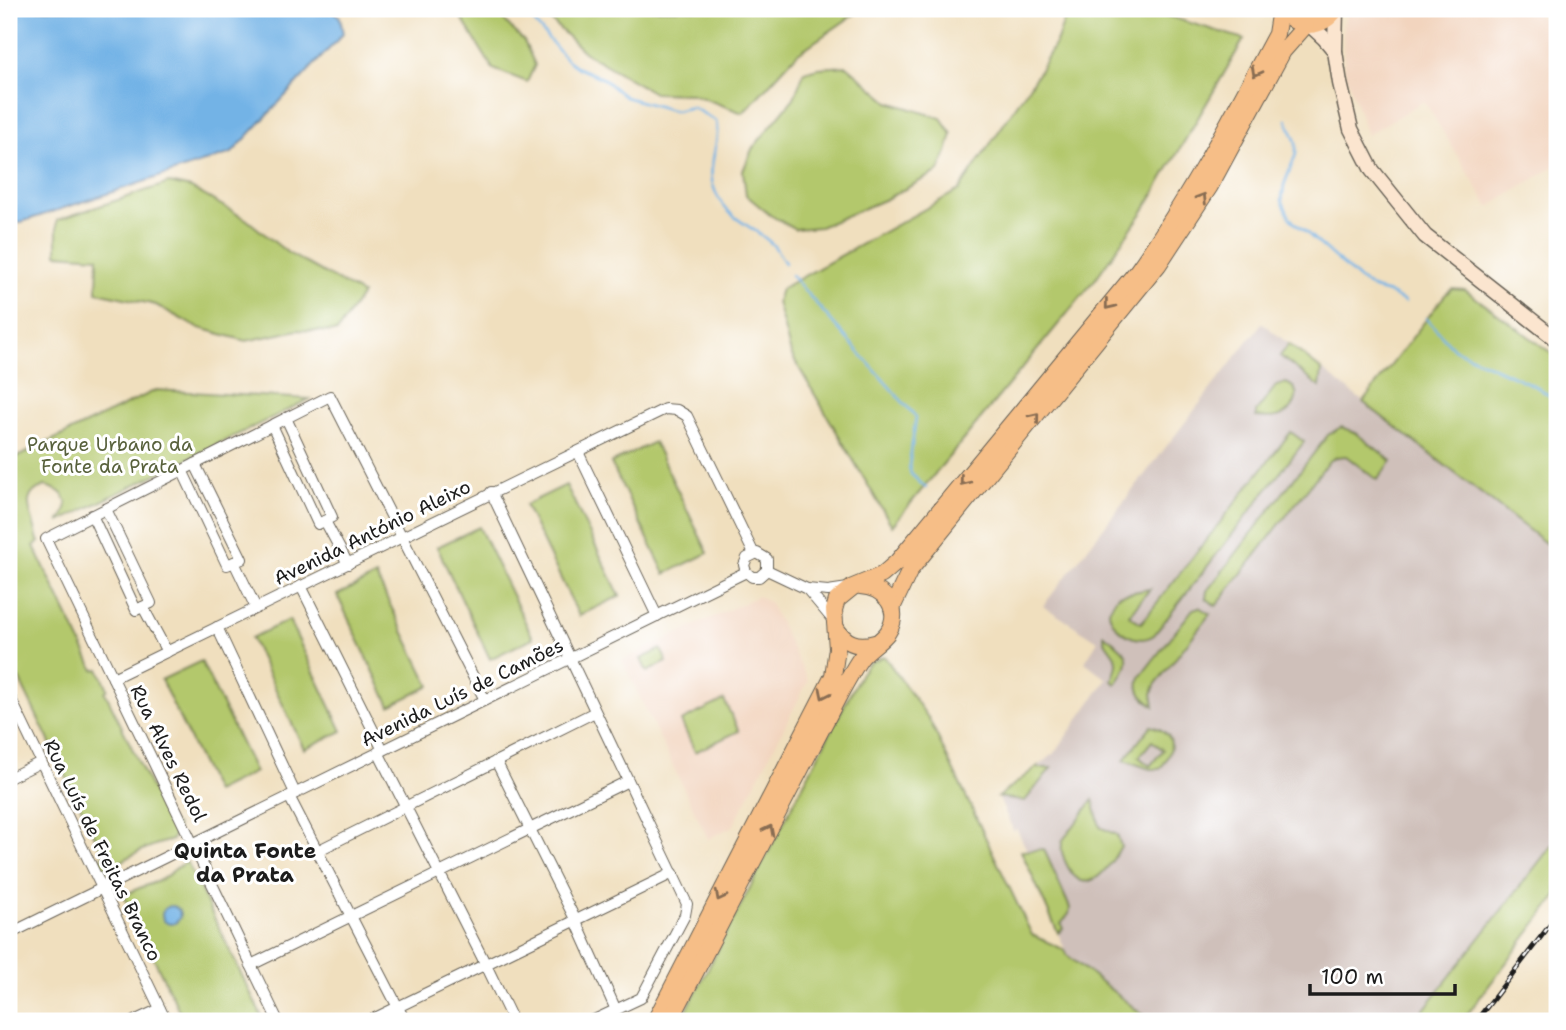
<svg xmlns="http://www.w3.org/2000/svg" width="1566" height="1030" font-family="'Shantell Sans',sans-serif">
	<style>
		.built { fill: #f2d4be }
		.industrial { fill: #cfc0ba }
		.green { fill: #b3c86c; stroke: #687244; stroke-width: 2; fill-rule: evenodd }
		.water { fill: #73b3e6; stroke: #486881; stroke-width: 2 }
		.lines { fill: none; stroke-linecap: round; stroke-linejoin: round }
		.stream { stroke: #73b3e6; stroke-width: 2.5 }
		.street-casing { stroke: #666055; stroke-width: 12 }
		.secondary-casing { stroke: #666055; stroke-width: 17 }
		.primary-casing { stroke: #666055; stroke-width: 18 }
		.street { stroke: #fff; stroke-width: 10 }
		.secondary { stroke: #fbe5cf; stroke-width: 14 }
		.primary { stroke: #f6be87; stroke-width: 16 }
		.rail-casing { stroke: #1c1c1c; stroke-width: 5 }
		.rail { stroke: #fff; stroke-width: 2.5; stroke-dasharray: 8; stroke-linecap: butt }
		.oneway { stroke: #896d52 }
		.labels { text-anchor: middle; stroke-width: 6; stroke-linejoin: round; paint-order: stroke }
		.park-label { font-size: 19px; fill: #58613c; stroke: #fff }
		.street-label { font-size: 19px; fill: #1c1c1c; stroke: #fff }
		.neighbourhood-label { font-size: 21px; font-weight: bold; fill: #1c1c1c; stroke: #fff }
	</style>
	<rect width="100%" height="100%" fill="#fff"/>
	<filter id="ink" filterUnits="userSpaceOnUse"><feTurbulence type="fractalNoise" baseFrequency=".0143" numOctaves="2"/><feDisplacementMap in="SourceGraphic" scale="14" xChannelSelector="R" yChannelSelector="G"/><feConvolveMatrix kernelMatrix="1 2 1 2 8 2 1 2 1" color-interpolation-filters="sRGB"/></filter>
	<filter id="wash" filterUnits="userSpaceOnUse"><feTurbulence type="fractalNoise" baseFrequency=".00686" numOctaves="4" result="noise"/><feDisplacementMap in="SourceGraphic" scale="28" xChannelSelector="R" yChannelSelector="G"/><feGaussianBlur stdDeviation="1.57" result="paint"/><feColorMatrix in="noise" values="0 0 0 0 0 0 0 0 0 0 0 0 0 0 0 0 0 1.4 0 .05"/><feComposite in="paint" operator="in"/></filter>
	<g filter="url(#wash)">
		<rect width="100%" height="100%" fill="#f0dfbe"/>
		<g class="built">
			<path d="M1348,9h187l22,34v122l-68,42 -65,-106 -57,34 -23,-67 -1,-44z"/>
			<path d="M758,596l12,7 38,78 -75,145 -25,13 -86,-179z"/>
		</g>
		<path class="industrial" d="M1262,323l295,229v287l-142,182h-264l-83,-65 -47,-105 6,-1 -11,-22 -2,4 -16,-36 56,-42 53,-75 -22,-17 13,-21 -55,-35z"/>
		<g class="green">
			<path d="M456,9h37l31,32 11,24 -8,17 -34,-13z"/>
			<path d="M545,9h317l-65,45 -54,59 -51,-19 -38,-1 -70,-41 -41,-39z"/>
			<path d="M1068,9h76l100,30 -99,170 -51,72 -202,245 -101,-172 -14,-52 4,-13 178,-99 78,-115 20,-35z"/>
			<path d="M847,66l42,36 52,16 11,16 -5,18 -8,19 -53,28 -66,28 -25,2 -25,-14 -24,-20 -3,-24 9,-22 42,-51 10,-26 14,-4z"/>
			<path d="M169,183l22,5 55,31 42,34 74,41 -25,38 -39,-2 -52,11 -50,-14 -40,-22 -59,-13 1,-35 -41,-3v-34z"/>
			<path d="M1452,289l13,1 92,67v195l-194,-150 82,-107z"/>
			<path d="M1289,344l33,26 -2,17 -40,-31z"/>
			<path d="M1286,383c17,6 11,23 -2,31 -7,5 -20,4 -28,3v-5l20,-26z"/>
			<path d="M156,390l154,9 -251,123c14,-18 8,-31 -14,-36 -27,9 -13,27 -9,46 1,4 1,7 3,10l-5,4 60,124 5,-1 9,20 -3,3 64,133 7,-1 1,5 -5,11c-25,6 -44,15 -63,31l-5,-1 -5,-8 5,-7 -95,-197v-197z"/>
			<path d="M1341,427l13,5 38,29 -15,19 -31,-24 -10,1 -7,4 -113,145 -10,-8 1,-7 121,-156z"/>
			<path d="M1291,432l13,10 -150,193c-17,12 -44,-6 -45,-25l9,-15 32,-6 -21,26 12,8z"/>
			<path d="M654,442l54,111 -43,21 -54,-111z"/>
			<path d="M566,485l54,111 -41,20 -54,-111z"/>
			<path d="M479,527l54,111 -43,21 -53,-112z"/>
			<path d="M376,576l54,110 -40,20 -53,-111z"/>
			<path d="M1199,607l11,7 -55,71 -3,9 2,12c-11,-8 -19,-14 -14,-29l53,-68z"/>
			<path d="M289,620l53,111 -38,18 -53,-111z"/>
			<path d="M1104,635c24,17 32,22 12,49l-4,-3c10,-25 4,-21 -8,-41z"/>
			<path d="M661,649l6,13 -20,10 -6,-13z"/>
			<path d="M884,656l45,63 103,216 33,15 3,6 83,65h-470l180,-348 8,-10z"/>
			<path d="M201,661l54,111 -40,20 -54,-112z"/>
			<path d="M724,700l15,31 -44,21 -14,-31z"/>
			<path d="M1151,726c27,7 23,25 9,43h-10l-26,-9zM1152,741l11,9 -13,16 -11,-9z"/>
			<path d="M1038,766v2h13l-26,33 -27,-4z"/>
			<path d="M1093,800l7,27 17,8 4,11c-14,26 -38,57 -56,15 -3,-8 -5,-12 -2,-21z"/>
			<path d="M1557,839v57l-95,125h-47z"/>
			<path d="M1044,849l26,59 -1,6 -8,10 2,5 -5,4 -37,-82z"/>
			<path d="M187,862l77,159h-80l-60,-125c10,-8 24,-10 36,-16 10,-5 16,-14 27,-18z"/>
		</g>
		<g class="water">
			<path d="M9,9h322l9,8 3,17 -111,119 -223,73z"/>
			<circle cx="171" cy="915" r="9"/>
		</g>
		<g class="lines">
			<g class="stream">
				<path d="M528,9l6,13 33,38 11,8 24,10 23,19 50,14 17,-4 24,14c5,21 -9,43 -3,64 11,36 37,37 60,60 4,5 8,12 12,18"/>
				<path d="M1287,120l9,22v12l-12,31 -2,15 8,18 70,62 14,9 15,4 16,9"/>
				<path d="M791,275l125,142 -7,49 2,8 15,14"/>
				<path d="M1426,318l28,31 83,38 20,14"/>
			</g>
		</g>
	</g>
	<g filter="url(#ink)">
		<g class="lines">
			<defs>
				<g id="street">
					<path d="M272,425l46,99 14,-7 -46,-99"/>
					<path d="M578,452l79,164"/>
					<path d="M182,470l45,95 15,-6 -47,-95"/>
					<path d="M491,492l196,412 -2,11 -44,83 -49,23"/>
					<path d="M92,515l44,95 15,-7 -45,-94"/>
					<path d="M325,521l23,43"/>
					<path d="M234,562l22,46"/>
					<path d="M767,570l40,19 25,30"/>
					<path d="M746,572l-2,-7 3,-7 10,-5 10,6v11"/>
					<path d="M746,572l6,5h7l8,-7"/>
					<path d="M301,586l82,164"/>
					<path d="M807,589l21,2 20,-3"/>
					<path d="M143,607l24,45"/>
					<path d="M217,627l78,166"/>
					<path d="M113,678l552,-269 12,1 10,6 67,138"/>
					<path d="M9,695l157,326"/>
					<path d="M378,752l108,213 27,56"/>
					<path d="M496,761l80,160 40,89"/>
					<path d="M9,778l32,-16"/>
					<path d="M289,796l116,225"/>
					<path d="M317,851l278,-139"/>
					<path d="M9,934l737,-362"/>
					<path d="M251,965l377,-184"/>
					<path d="M134,1021l26,-12"/>
					<path d="M278,1021l-232,-482 284,-143 155,304"/>
					<path d="M369,1021l304,-148"/>
				</g>
				<g id="secondary">
					<path d="M1336,9l-1,42 5,32 11,46 21,41 53,66 132,104"/>
					<path d="M1310,25l14,13 11,13"/>
				</g>
				<g id="primary">
					<path d="M1282,9c14,20 40,22 54,0"/>
					<path d="M892,608l18,-38 248,-305 52,-79 73,-135 23,-26"/>
					<path d="M836,628c9,15 21,20 39,15"/>
					<path d="M655,1021l178,-345 4,-28 -3,-38 3,-10 16,-13 29,-12 15,-13 241,-292c53,-75 95,-155 138,-236l4,-25"/>
					<path d="M670,1021l168,-324c7,-13 14,-26 22,-38 8,-11 21,-17 28,-27 15,-24 -5,-45 -28,-46"/>
				</g>
			</defs>
			<use href="#street" class="street-casing"/>
			<use href="#secondary" class="secondary-casing"/>
			<use href="#primary" class="primary-casing"/>
			<use href="#street" class="street"/>
			<use href="#secondary" class="secondary"/>
			<use href="#primary" class="primary"/>
			<defs>
				<path id="rail" d="M1476,1021l81,-105"/>
			</defs>
			<use href="#rail" class="rail-casing"/>
			<use href="#rail" class="rail"/>
		</g>
		<defs><path id="oneway-chevron" d="M-2-3.5L2.5 0L-2 3.5" fill="none" stroke-width="1.6" stroke-linecap="round" stroke-linejoin="round" transform="scale(1.75)"/></defs>
		<g class="oneway">
			<use href="#oneway-chevron" transform="translate(1256 72) rotate(118)"/>
			<use href="#oneway-chevron" transform="translate(1202 198) rotate(-58)"/>
			<use href="#oneway-chevron" transform="translate(1109 305) rotate(129)"/>
			<use href="#oneway-chevron" transform="translate(1035 417) rotate(-51)"/>
			<use href="#oneway-chevron" transform="translate(964 481) rotate(129)"/>
			<use href="#oneway-chevron" transform="translate(824 694) rotate(116)"/>
			<use href="#oneway-chevron" transform="translate(769 830) rotate(-63)"/>
			<use href="#oneway-chevron" transform="translate(720 896) rotate(117)"/>
		</g>
	</g>
	<g class="labels">
		<g class="park-label">
			<text x="110" y="451">Parque Urbano da<tspan x="110" dy="22">Fonte da Prata</tspan></text>
		</g>
		<g class="street-label">
			<text transform="translate(372 532) rotate(-26)" y="7">Avenida António Aleixo</text>
			<text transform="translate(462 692) rotate(-26)" y="7">Avenida Luís de Camões</text>
			<text transform="translate(169 753) rotate(64)" y="7">Rua Alves Redol</text>
			<text transform="translate(103 850) rotate(64)" y="7">Rua Luís de Freitas Branco</text>
		</g>
		<g class="neighbourhood-label">
			<text x="245" y="858">Quinta Fonte<tspan x="245" dy="24">da Prata</tspan></text>
		</g>
	</g>
	<rect width="1566" height="1030" fill="none" stroke="#fff" stroke-width="35"/>
	<path d="M1310 984v10h145v-10" fill="none" stroke="#1c1c1c" stroke-width="3.5"/>
	<text x="1321" y="984" font-size="21" fill="#1c1c1c" stroke="#ffffff" stroke-width="5" paint-order="stroke">100 m</text>
</svg>
